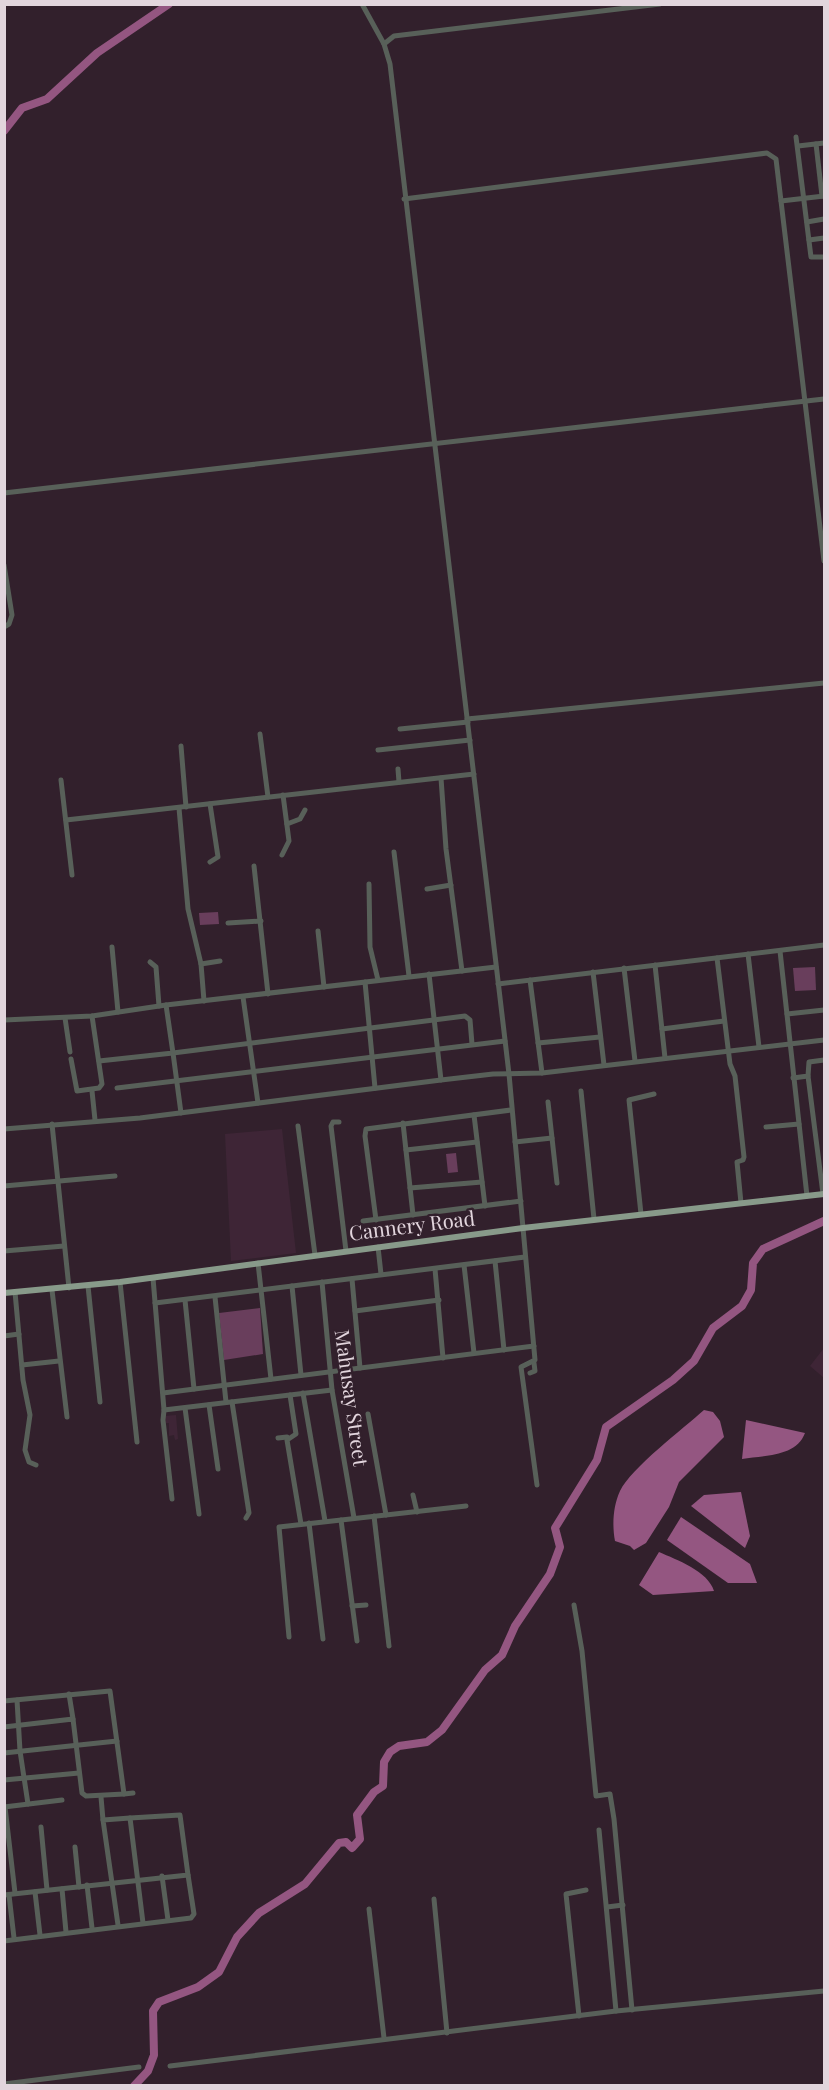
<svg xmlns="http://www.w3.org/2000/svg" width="829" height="2090" font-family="'Playfair Display',serif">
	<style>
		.built { fill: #3e2536 }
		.green { fill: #693e5c }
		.water { fill: #945681 }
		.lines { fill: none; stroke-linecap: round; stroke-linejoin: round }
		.river { stroke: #945681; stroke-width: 8 }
		.minor { stroke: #586059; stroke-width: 5 }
		.major { stroke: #889a8a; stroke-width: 6 }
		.labels { text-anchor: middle; stroke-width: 5; stroke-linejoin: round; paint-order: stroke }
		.street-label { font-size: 20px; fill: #e2d5dd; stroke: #32202c }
	</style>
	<rect width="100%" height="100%" fill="#32202c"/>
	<g class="built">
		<path d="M282,1129l14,124 -65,8 -6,-127z"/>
		<path d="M824,1348v30l-14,-12z"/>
		<path d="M176,1415l2,24 -3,1 -1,-5 -5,1v-13h-3l-1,-7z"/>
	</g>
	<g class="green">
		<path d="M218,912l1,12 -19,1 -1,-12z"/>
		<path d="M815,967l1,23 -21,1 -2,-23z"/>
		<path d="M456,1153l2,19 -10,1 -2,-19z"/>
		<path d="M260,1308l3,46 -39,6 -5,-47z"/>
	</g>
	<g class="water">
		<path d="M704,1410l9,2 7,9 4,16 -45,45 -10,25 -23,36 -12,7 -4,-4 -15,-5c-3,-16 -2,-35 5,-50 11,-23 64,-63 84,-81z"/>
		<path d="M746,1420l59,13c-9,24 -40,22 -63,26z"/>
		<path d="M741,1492l9,44 -5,12 -54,-42 13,-11z"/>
		<path d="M681,1517l69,47 7,19h-29l-61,-43z"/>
		<path d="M659,1552c18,8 49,19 55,39l-61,4 -14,-10z"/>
	</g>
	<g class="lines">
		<g class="river">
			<path d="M4,131l18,-23 25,-9 50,-46 72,-49"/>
			<path d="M134,2086l14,-15 6,-16 -1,-44 6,-9 39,-15 21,-15 18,-35 22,-24 46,-29 34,-41 7,-1 6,6 8,-9 -3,-24 17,-23 9,-6 1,-24 6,-10 9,-6 28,-4 15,-12 43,-60 17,-15 13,-29 35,-52 10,-27 -5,-19 42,-68 9,-33 67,-47 21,-19 19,-33 29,-22 9,-16 2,-27 10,-14 61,-28"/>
		</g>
		<g class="minor">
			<path d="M362,4l22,40 6,20 119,1010 26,286 -14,7 16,118"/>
			<path d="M384,44l10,-8 266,-32"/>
			<path d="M796,137l15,120h13"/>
			<path d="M816,144l6,52"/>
			<path d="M798,146l26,-3"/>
			<path d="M404,199l363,-46 9,6 5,42 43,-5"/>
			<path d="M781,201l43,360"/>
			<path d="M807,222l17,-3"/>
			<path d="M809,240l15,-2"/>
			<path d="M4,493l820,-94"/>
			<path d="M4,565l8,50 -3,9 -5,3"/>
			<path d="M467,719l357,-36"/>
			<path d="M400,729l68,-7"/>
			<path d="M260,734l8,63"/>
			<path d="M181,746l5,61"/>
			<path d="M378,750l92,-10"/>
			<path d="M398,769l1,13"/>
			<path d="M441,778l5,71 16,122"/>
			<path d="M61,780l11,95"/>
			<path d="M210,804l8,53 -8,5"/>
			<path d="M179,808l9,101 13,55 3,37"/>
			<path d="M66,820l408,-46"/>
			<path d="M287,824l13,-5 5,-9"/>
			<path d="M394,852l15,124"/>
			<path d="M282,855l7,-14 -6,-46"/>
			<path d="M254,866l14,128"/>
			<path d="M369,884l1,63 8,33"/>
			<path d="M427,889l24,-4"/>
			<path d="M228,923l33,-2"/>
			<path d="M318,931l6,56"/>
			<path d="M112,947l6,65"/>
			<path d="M780,951l27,245"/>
			<path d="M748,954l11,93"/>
			<path d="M717,958l13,106 5,12 9,81 -1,3 -6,2 4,41"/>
			<path d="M150,962l6,5 3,39"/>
			<path d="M201,964l19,-3"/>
			<path d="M655,965l10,93"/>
			<path d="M624,968l11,93"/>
			<path d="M593,972l11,93"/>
			<path d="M429,974l12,106"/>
			<path d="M530,980l12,93"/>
			<path d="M365,982l10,106"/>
			<path d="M498,984l326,-39"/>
			<path d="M243,997l15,106"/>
			<path d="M787,1014l37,-4"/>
			<path d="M65,1018l5,34"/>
			<path d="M4,1020l88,-4 74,-11 330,-38"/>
			<path d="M662,1029l62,-8"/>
			<path d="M538,1043l62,-6"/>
			<path d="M71,1059l6,32 22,-3 3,-4 -10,-68"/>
			<path d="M99,1061l74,-8 -7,-48"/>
			<path d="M808,1076l15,118"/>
			<path d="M793,1078l15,-2 1,-14 15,-2"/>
			<path d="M117,1088l388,-47"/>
			<path d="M92,1091l3,29"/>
			<path d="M581,1091l13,128"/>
			<path d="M548,1102l9,81"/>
			<path d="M181,1113l-8,-60 292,-37 5,4 2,24"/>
			<path d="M474,1115l11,91"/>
			<path d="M339,1122h-6l-2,4 15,125"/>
			<path d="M403,1123l10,92"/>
			<path d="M52,1124l17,164"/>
			<path d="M298,1126l17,129"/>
			<path d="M766,1127l33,-3"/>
			<path d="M4,1129l136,-11 301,-38 52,-6 49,-1 282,-33"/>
			<path d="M515,1142l37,-4"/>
			<path d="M406,1150l71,-8"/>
			<path d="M4,1186l111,-10"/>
			<path d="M410,1188l72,-6"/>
			<path d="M641,1214l-12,-114 25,-6"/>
			<path d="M376,1220l-11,-84 1,-7 145,-19"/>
			<path d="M363,1221l158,-20"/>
			<path d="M378,1247l3,27"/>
			<path d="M4,1251l60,-5"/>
			<path d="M495,1261l9,89"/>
			<path d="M258,1263l13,116"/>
			<path d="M464,1265l10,88"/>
			<path d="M435,1269l8,89"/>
			<path d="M153,1278l11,132 168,-20"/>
			<path d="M352,1279l8,89"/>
			<path d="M120,1282l17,160"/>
			<path d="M322,1282l10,108 22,128"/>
			<path d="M88,1286l12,116"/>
			<path d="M292,1286l9,89"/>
			<path d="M52,1290l15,127"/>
			<path d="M15,1292l8,88 7,35 -5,35 4,12 7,3"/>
			<path d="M215,1297l11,105"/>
			<path d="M185,1300l9,89"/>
			<path d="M155,1303l370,-46"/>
			<path d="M355,1311l84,-11"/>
			<path d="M4,1336l15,-2"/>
			<path d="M22,1365l37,-4"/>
			<path d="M530,1373l5,-2 -1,-8"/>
			<path d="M163,1393l371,-47"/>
			<path d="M303,1393l22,128"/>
			<path d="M290,1395l6,39 -9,6 14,84"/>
			<path d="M232,1402l17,111 -3,5"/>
			<path d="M209,1405l9,64"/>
			<path d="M185,1408l14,106"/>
			<path d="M164,1410l-1,10 9,79"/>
			<path d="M368,1414l18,101"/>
			<path d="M278,1438l9,-1"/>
			<path d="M413,1495l4,17"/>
			<path d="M374,1516l15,130"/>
			<path d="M341,1520l16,121"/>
			<path d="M309,1523l14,116"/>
			<path d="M574,1605l8,46 14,145 14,-2 4,25 18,191"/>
			<path d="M352,1606l14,-1"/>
			<path d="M289,1637l-10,-110 187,-21"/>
			<path d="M69,1694l4,25"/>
			<path d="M17,1700l3,51 8,53"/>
			<path d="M4,1701l106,-10 14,103 -38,2 -4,-3 -9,-74 -69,8"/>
			<path d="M4,1753l113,-12"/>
			<path d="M4,1780l75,-7"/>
			<path d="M124,1794l9,-1"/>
			<path d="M101,1797l2,23"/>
			<path d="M4,1807l58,-7"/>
			<path d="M5,1807l10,86"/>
			<path d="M41,1827l6,63"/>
			<path d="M599,1830l17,181"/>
			<path d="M75,1847l4,40"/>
			<path d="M162,1876l6,44"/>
			<path d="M87,1885l5,43"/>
			<path d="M62,1889l4,43"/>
			<path d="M35,1892l5,43"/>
			<path d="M4,1895l184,-20 -8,-60 -50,3"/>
			<path d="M9,1895l5,43"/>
			<path d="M434,1899l13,134"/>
			<path d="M607,1907l16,-2"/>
			<path d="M369,1909l15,129"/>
			<path d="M118,1925l-15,-105 27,-2 13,105"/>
			<path d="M4,1941l187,-23 3,-4 -6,-39"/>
			<path d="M579,2016l-13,-122 20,-4"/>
			<path d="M170,2066l446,-55 208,-20"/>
			<path d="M4,2084l135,-17"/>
		</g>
		<path class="major" d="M4,1293l116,-11 403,-54 301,-34"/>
	</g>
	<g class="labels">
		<g class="street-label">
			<text transform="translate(412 1226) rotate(-7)" y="7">Cannery Road</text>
			<text transform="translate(351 1398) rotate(82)" y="7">Mahusay Street</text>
		</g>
	</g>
	<rect width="829" height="2090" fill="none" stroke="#e2d5dd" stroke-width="12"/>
</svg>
